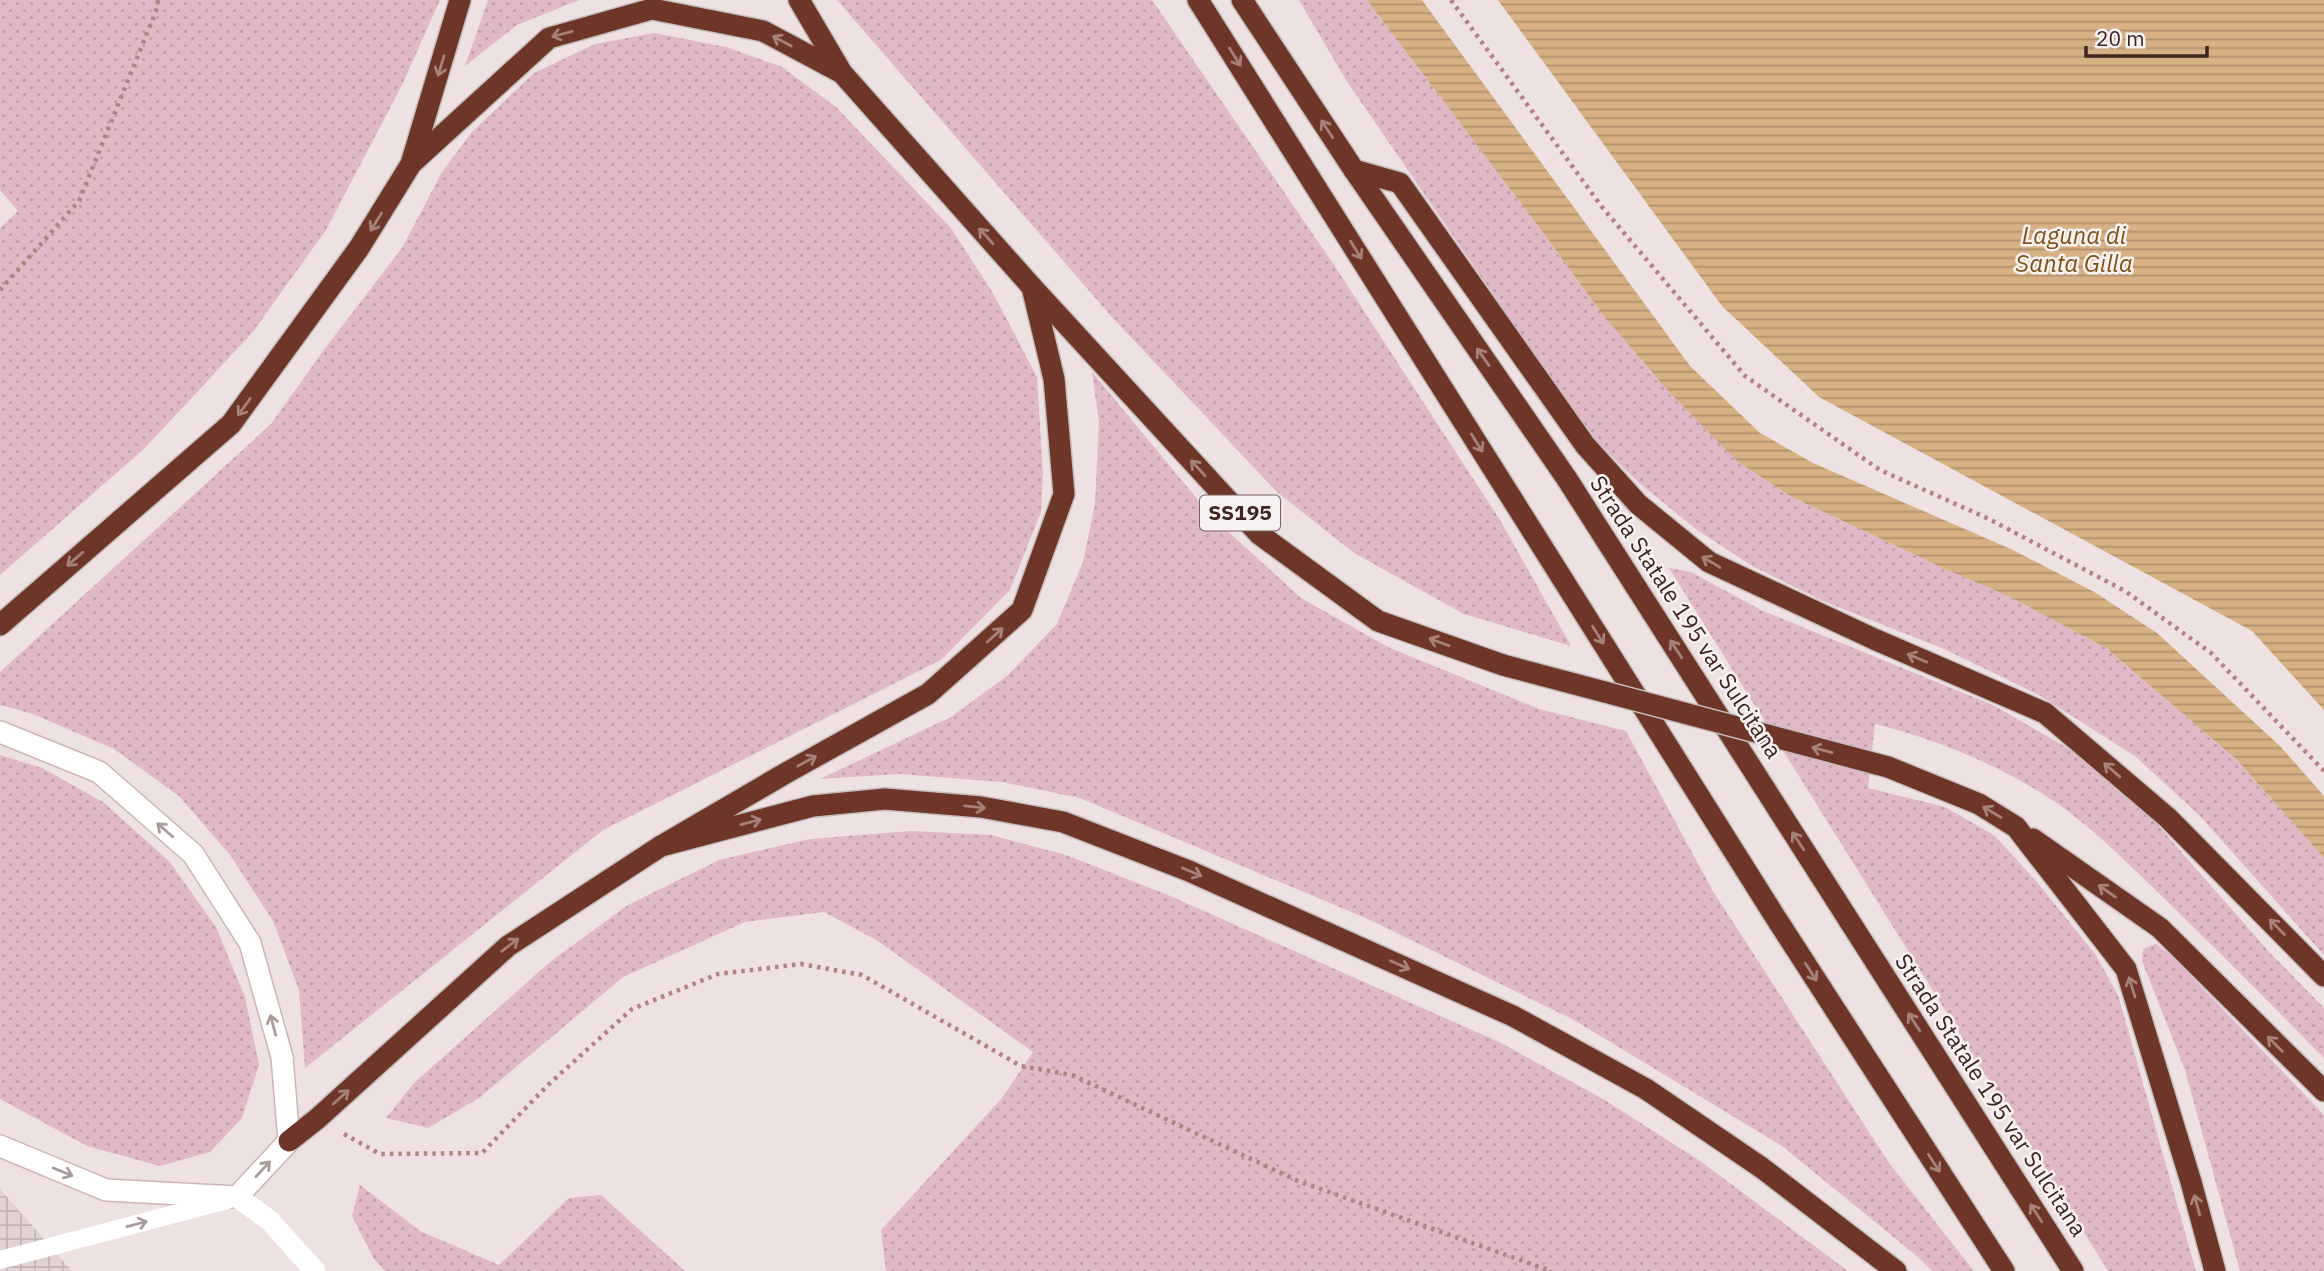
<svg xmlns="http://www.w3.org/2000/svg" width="2324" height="1271" font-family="'IBM Plex Sans',sans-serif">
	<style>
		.industrial { fill: url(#industrial-grid) }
		.grass { fill: url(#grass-dots) }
		.water { fill: url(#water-rules) }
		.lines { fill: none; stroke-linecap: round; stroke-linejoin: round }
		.secondary-casing { stroke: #ceb4b3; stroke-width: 24 }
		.highway-casing { stroke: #c5bdbc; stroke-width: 24 }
		.path { stroke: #b3837f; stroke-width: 4.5; stroke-dasharray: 3.5 5; stroke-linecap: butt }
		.lane { stroke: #fff; stroke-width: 18 }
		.street { stroke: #fff; stroke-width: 21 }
		.secondary { stroke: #fff; stroke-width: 21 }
		.highway { stroke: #6e3629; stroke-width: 21 }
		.highway-bridge-casing { stroke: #c5bdbc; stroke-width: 24; stroke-linecap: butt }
		.highway-bridge { stroke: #6e3629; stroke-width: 21 }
		.oneway { stroke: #a6817a }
		.oneway2 { stroke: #a99c9b }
		.labels { text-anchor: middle; stroke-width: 5; stroke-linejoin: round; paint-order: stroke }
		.shield { fill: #f9f2f3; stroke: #77625f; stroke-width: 2 }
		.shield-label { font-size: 21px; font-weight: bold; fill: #3f2420 }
		.street-label { font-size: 23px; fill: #3f2420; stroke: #f9f2f3 }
		.water-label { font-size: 24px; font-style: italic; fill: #815115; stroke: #f9f2f3 }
	</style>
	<defs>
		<pattern id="industrial-grid" width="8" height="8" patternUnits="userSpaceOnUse" patternTransform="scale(1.75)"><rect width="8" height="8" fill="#e1d2d3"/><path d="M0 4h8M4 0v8" fill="none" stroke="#c2b4b5"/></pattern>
		<pattern id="grass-dots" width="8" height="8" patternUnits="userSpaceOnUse" patternTransform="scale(1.75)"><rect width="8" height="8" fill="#e0b8c6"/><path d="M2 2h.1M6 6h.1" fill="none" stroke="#c19eaa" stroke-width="1.8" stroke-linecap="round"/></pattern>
		<pattern id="water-rules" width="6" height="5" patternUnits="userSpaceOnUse" patternTransform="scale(1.75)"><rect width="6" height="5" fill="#d7b184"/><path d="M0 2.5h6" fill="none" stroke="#b0906c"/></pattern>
	</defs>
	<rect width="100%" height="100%" fill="#ede1e2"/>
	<path class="industrial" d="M0,1189l72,82h-72z"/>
	<g class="grass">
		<path d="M0,0h440l-38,85 -76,145 -74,103 -107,115 -145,127v-347l18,-17 -18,-21z"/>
		<path d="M488,0h91l-62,25 -52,41z"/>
		<path d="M837,0h315l182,265 166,255 71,126 -107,-32 -110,-61 -77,-61 -166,-176z"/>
		<path d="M1299,0h68l174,230 62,85 136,148 53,34 151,71 67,29 96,51 130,111 88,99v97l-124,-139 -65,-60 -96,-61 -95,-46 -121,-48 -69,-34 -57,-37 -59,-48 -49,-48 -243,-354z"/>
		<path d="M654,33l72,14 56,20 54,40 115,121 43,67 43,82 6,97 -2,38 -31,78 -69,70 -338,170 -298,238 -6,-78 -26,-69 -43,-66 -51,-59 -65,-47 -81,-35 -33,-9v-33l271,-248 55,-77 76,-99 40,-76 30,-40 62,-59 61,-29z"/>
		<path d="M1092,372l120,145 89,81 87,49 151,62 87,22 88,162 175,270 85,108h-42l-14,-14 -136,-111 -208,-126 -206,-101 -288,-121 -78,-16 -103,-8 -79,5 131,-62 56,-41 50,-52 26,-62 12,-58 4,-82z"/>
		<path d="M1669,568l22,4 70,38 234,96 74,43 80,66 121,138 54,55v50c-51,-52 -102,-103 -154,-154 -33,-32 -66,-65 -102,-93 -52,-39 -130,-72 -193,-87l-7,64 77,19 50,29 42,46 58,72 23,41 78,276h-88z"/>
		<path d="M0,755l42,13 61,34 66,59 47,66 29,70 14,68 -17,53 -32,34 -50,14 -73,-20 -87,-47z"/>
		<path d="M911,831l80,4 75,20 102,40 331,147 104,57 97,62 148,110h-962l-5,-41 121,-132 31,-46 -155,-111 -54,-29 -79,10 -122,55 -144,121 -51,30 -42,-10 28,-35 136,-121 78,-57 91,-45 91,-21z"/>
		<path d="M2156,944l17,13 151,158v156h-84l-55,-201 -43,-109 1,-12z"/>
		<path d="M360,1185l60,46 79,34 70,-67 32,-3 84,76h-300l-11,-12 -22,-43z"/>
	</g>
	<g class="water">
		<path d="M1367,0h55l268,366 70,67 53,30 200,87 83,43 61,40 124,114 43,49v62l-88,-99 -130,-111 -96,-51 -67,-29 -151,-71 -53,-34 -68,-69 -68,-79 -62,-85z"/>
		<path d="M1498,0h826v710l-72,-79 -433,-234 -97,-91z"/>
	</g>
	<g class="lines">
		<defs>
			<path id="secondary" d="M0,732l99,40 94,82 57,89 32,114 7,84 -52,56 -131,-7 -106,-44"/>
			<g id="highway">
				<path d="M799,0l43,73 190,214 227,247 119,87 125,44"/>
				<path d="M1198,0l576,915 230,356"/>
				<path d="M1242,0l112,170 213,309 506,792"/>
				<path d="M412,163l137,-125 103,-29 111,22 77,41"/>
				<path d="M1354,170l46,13 185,262 53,59 71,58 165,77 171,74 123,105 156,158"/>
				<path d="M0,625l231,-201 128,-176 52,-84 49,-164"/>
				<path d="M1888,767l91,37 37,23 110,142 65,213 24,89"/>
				<path d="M2033,839l127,89 164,163"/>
				<path d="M661,846l152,-40 72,-7 96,8 82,15 126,49 324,145 133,73 116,79 134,103"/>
				<path d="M289,1141l28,-22 191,-173 153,-100 125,-73 142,-79 94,-84 42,-116 -10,-115 -22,-92"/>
			</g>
		</defs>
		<use href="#secondary" class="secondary-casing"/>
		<use href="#highway" class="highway-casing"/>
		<g class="path">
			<path d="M1451,0l151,207 143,169 135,94 109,49 136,72 86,62 113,118"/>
			<path d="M0,290l79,-89 77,-190 2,-11"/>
			<path d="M344,1134l36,20 102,-1 67,-69 83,-75 86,-35 83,-10 61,11 159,91 51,9 226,106 253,90"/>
		</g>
		<path class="lane" d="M0,1260l227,-60"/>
		<path class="street" d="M237,1197l32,23 46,51"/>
		<use href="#secondary" class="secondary"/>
		<use href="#highway" class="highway"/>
		<defs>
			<path id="highway-bridge" d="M1503,665l385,102"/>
		</defs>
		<use href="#highway-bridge" class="highway-bridge-casing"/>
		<use href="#highway-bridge" class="highway-bridge"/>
	</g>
	<defs><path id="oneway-shaft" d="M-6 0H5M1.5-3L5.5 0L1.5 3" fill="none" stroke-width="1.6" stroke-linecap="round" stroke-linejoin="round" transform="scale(1.75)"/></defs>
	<g class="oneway">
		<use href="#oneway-shaft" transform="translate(562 34) rotate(165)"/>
		<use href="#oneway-shaft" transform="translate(782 41) rotate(-152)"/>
		<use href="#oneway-shaft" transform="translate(1235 57) rotate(58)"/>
		<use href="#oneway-shaft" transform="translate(441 66) rotate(107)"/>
		<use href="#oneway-shaft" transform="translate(1327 129) rotate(-123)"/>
		<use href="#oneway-shaft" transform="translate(376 222) rotate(122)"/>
		<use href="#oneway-shaft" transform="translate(986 236) rotate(-132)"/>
		<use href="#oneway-shaft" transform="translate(1356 250) rotate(58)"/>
		<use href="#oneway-shaft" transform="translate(1483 357) rotate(-125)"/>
		<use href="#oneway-shaft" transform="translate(244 407) rotate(126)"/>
		<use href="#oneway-shaft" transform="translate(1477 443) rotate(58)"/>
		<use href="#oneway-shaft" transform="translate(1198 468) rotate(-133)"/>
		<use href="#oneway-shaft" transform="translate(75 559) rotate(139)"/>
		<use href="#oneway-shaft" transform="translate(1711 562) rotate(-149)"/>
		<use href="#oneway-shaft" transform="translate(995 635) rotate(-42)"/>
		<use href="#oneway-shaft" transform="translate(1598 635) rotate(58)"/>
		<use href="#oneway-shaft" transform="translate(1439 642) rotate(-160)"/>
		<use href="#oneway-shaft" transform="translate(1676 649) rotate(-123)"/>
		<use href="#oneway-shaft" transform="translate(1917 658) rotate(-157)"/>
		<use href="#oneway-shaft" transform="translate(1822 750) rotate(-165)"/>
		<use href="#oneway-shaft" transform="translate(807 761) rotate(-29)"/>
		<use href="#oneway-shaft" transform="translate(2112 770) rotate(-139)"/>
		<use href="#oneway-shaft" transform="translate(975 807) rotate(6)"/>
		<use href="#oneway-shaft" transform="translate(1992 812) rotate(-149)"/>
		<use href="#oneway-shaft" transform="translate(751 822) rotate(-15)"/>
		<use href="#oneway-shaft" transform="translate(1798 841) rotate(-123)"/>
		<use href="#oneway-shaft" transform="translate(1192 872) rotate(23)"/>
		<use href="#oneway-shaft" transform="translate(2107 891) rotate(-145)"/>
		<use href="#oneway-shaft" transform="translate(2277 927) rotate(-135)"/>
		<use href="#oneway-shaft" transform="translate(510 945) rotate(-37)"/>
		<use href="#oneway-shaft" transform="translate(1400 965) rotate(24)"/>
		<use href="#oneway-shaft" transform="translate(1811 972) rotate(57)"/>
		<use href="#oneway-shaft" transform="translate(2132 987) rotate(-107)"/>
		<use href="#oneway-shaft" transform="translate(1914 1022) rotate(-123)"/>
		<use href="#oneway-shaft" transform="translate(2275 1044) rotate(-135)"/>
		<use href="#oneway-shaft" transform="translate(341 1097) rotate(-42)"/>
		<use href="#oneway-shaft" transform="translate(1934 1163) rotate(57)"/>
		<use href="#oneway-shaft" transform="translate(2197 1205) rotate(-105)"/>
		<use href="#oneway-shaft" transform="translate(2036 1213) rotate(-123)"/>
	</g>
	<g class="oneway2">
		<use href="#oneway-shaft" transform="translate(165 830) rotate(-139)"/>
		<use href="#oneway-shaft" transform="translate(273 1025) rotate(-105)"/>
		<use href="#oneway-shaft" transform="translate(263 1169) rotate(-47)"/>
		<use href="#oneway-shaft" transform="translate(63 1172) rotate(22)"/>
		<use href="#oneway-shaft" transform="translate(137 1224) rotate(-15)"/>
	</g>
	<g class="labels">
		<rect class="shield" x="1200" y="495.5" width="80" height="35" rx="5"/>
		<g class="shield-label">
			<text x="1240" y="520">SS195</text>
		</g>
		<g class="street-label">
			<text transform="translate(1686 617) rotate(57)" y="8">Strada Statale 195 var Sulcitana</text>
			<text transform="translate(1991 1095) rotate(57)" y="8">Strada Statale 195 var Sulcitana</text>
		</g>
		<g class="water-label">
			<text x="2074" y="244">Laguna di<tspan x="2074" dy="28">Santa Gilla</tspan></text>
		</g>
	</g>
	<path d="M2086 46v10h121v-10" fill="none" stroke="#3f2420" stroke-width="3.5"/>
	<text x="2096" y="46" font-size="21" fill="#3f2420" stroke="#f9f2f3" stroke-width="5" paint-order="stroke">20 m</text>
</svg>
